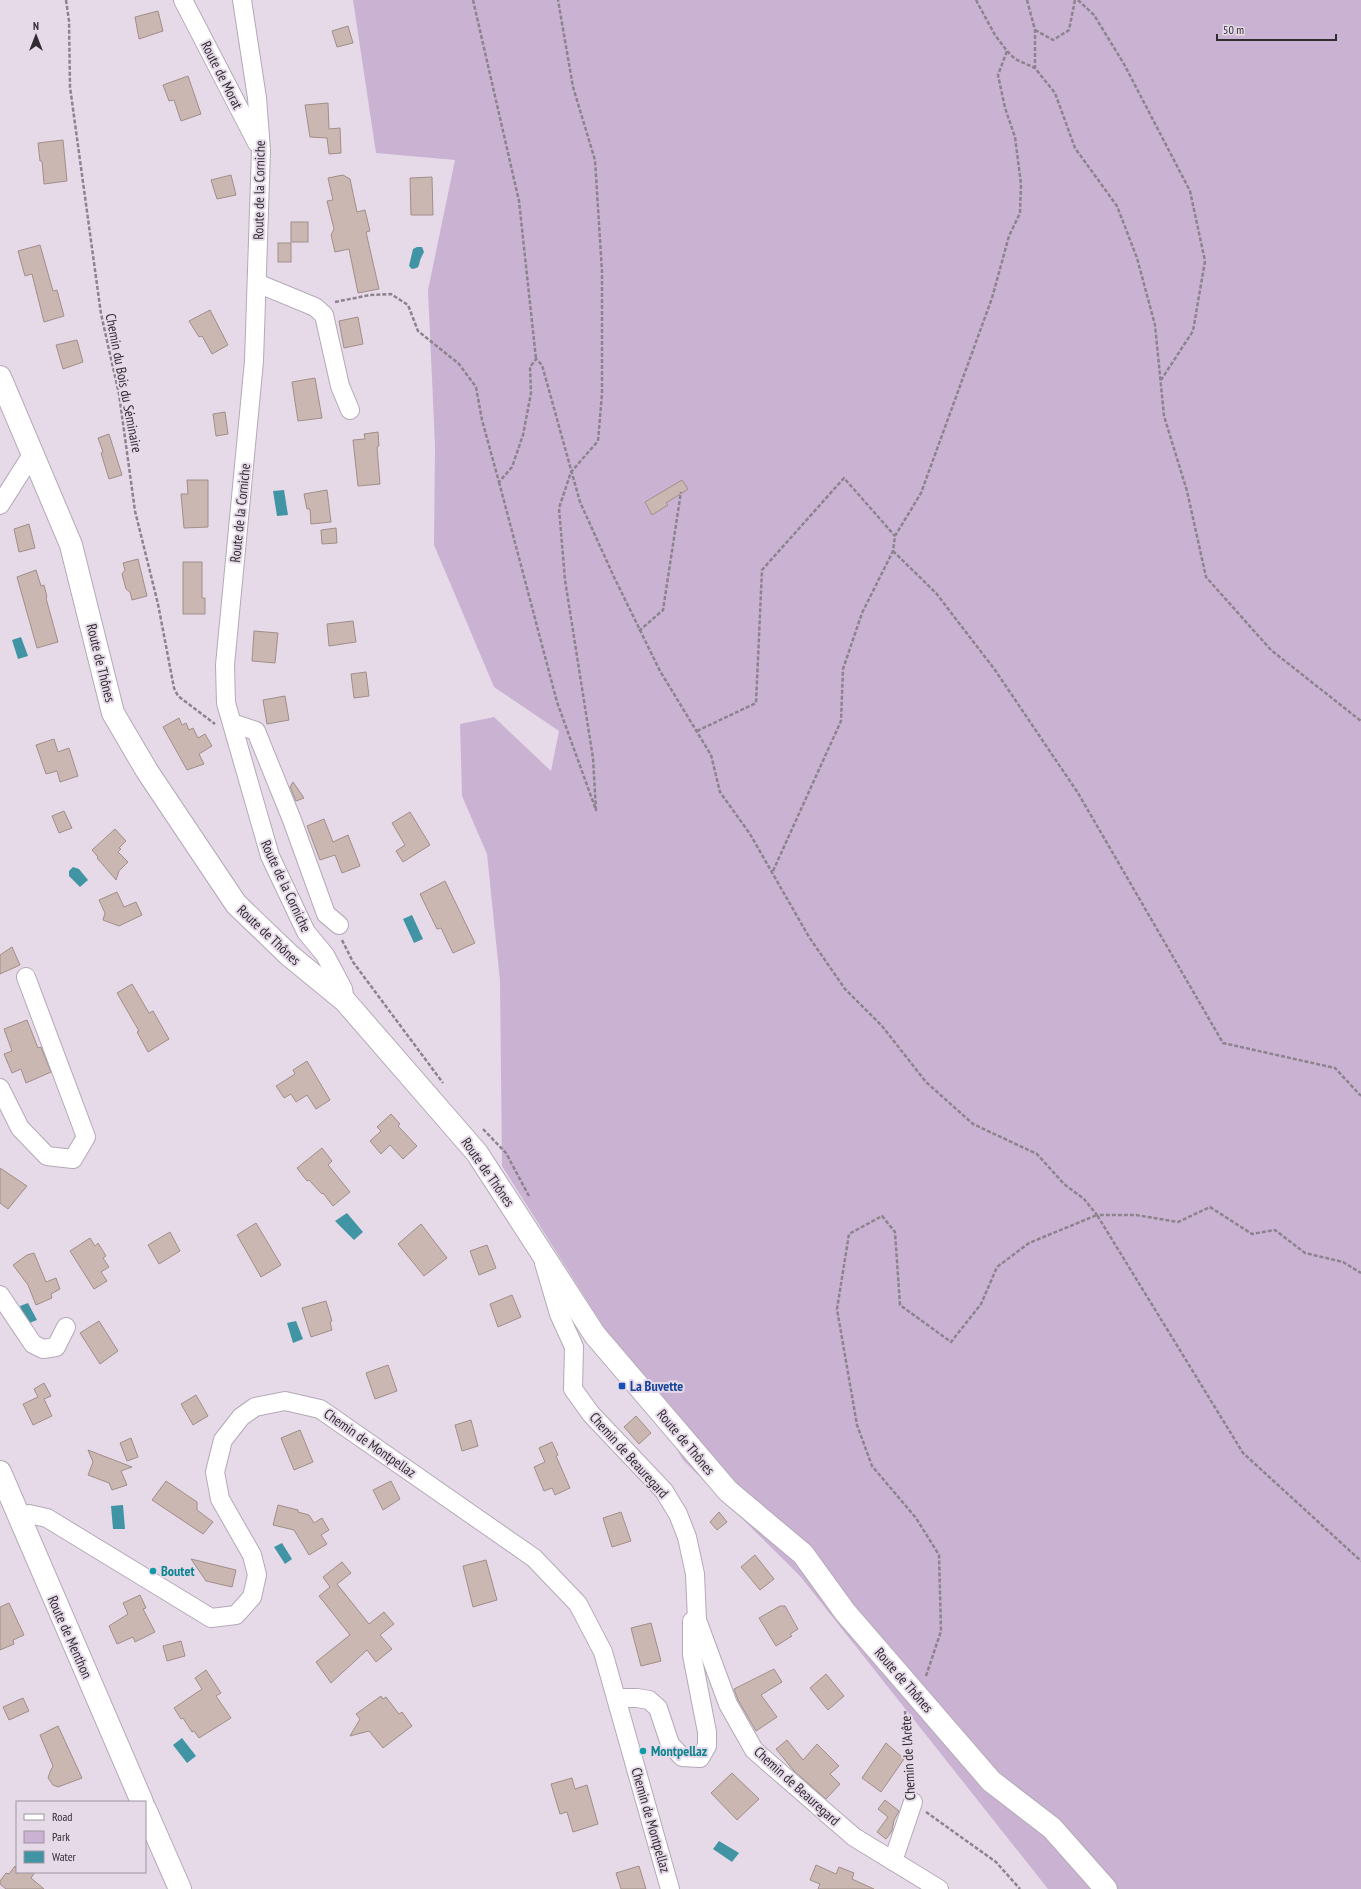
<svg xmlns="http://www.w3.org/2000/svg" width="1361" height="1889" font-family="'PT Sans Narrow',sans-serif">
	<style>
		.green { fill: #cab3d2 }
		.water { fill: #4094a4 }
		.building { fill: #cab7b1; stroke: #a18e89 }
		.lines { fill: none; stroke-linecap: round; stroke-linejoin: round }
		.minor-casing { stroke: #b4a9b7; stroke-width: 20 }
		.secondary-casing { stroke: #b4a9b7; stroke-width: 24 }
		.path { stroke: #8c838e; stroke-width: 2.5; stroke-dasharray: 4 2; stroke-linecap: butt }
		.minor { stroke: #fff; stroke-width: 18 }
		.secondary { stroke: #fff; stroke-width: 22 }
		.transit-dot { fill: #1a4fb4; stroke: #e6dae9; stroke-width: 1.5 }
		.culture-dot { fill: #0f9aa8; stroke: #e6dae9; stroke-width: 1.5 }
		.labels { text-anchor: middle; stroke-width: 4; stroke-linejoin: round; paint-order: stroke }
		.street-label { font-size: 14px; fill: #312c32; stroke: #e6dae9 }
		.transit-label { font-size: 14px; font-weight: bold; fill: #164399; stroke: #e6dae9; text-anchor: start }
		.culture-label { font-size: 14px; font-weight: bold; fill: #0d838f; stroke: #e6dae9; text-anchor: start }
	</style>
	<rect width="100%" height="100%" fill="#e6dae9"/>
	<path class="green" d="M353,0h1008v1889h-313l-248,-313 -117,-116 -57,-98 -124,-196 -2,-185 -13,-127 -25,-58 -2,-72 34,-7 57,54 8,-40 -65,-44 -60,-142 1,-99 -7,-156 27,-130 -79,-7z"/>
	<g class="water">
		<path d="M417,247h5l2,5c-1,2 -2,4 -3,6 -3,7 0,10 -9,11l-3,-3 4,-17z"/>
		<path d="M284,490l4,25 -11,1 -4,-25z"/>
		<path d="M21,637l7,19 -10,3 -6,-19z"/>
		<path d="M73,867l6,2 9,11 -8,7 -11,-11v-5z"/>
		<path d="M412,915l11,24 -9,4 -11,-24z"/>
		<path d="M347,1213l16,19 -9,8 -19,-19z"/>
		<path d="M28,1303l9,17 -10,4 -7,-18z"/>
		<path d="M296,1321l7,18 -10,4 -6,-20z"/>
		<path d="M123,1505l2,24h-12l-2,-23z"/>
		<path d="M282,1543l10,16 -7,5 -11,-17z"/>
		<path d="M182,1738l14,18 -9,7 -14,-18z"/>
		<path d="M719,1841l20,12 -7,9 -19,-13z"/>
	</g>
	<g class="building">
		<path d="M158,11l5,20 -24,8 -4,-22z"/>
		<path d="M348,26l5,17 -16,4 -5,-16z"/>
		<path d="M188,76l13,38 -20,7 -7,-21 -5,1 -6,-16z"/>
		<path d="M328,103l1,26 11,-1 1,25 -12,1 -2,-16 -17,-1 -5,-32z"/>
		<path d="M63,140l4,41 -23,3 -2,-23h-2l-2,-18z"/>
		<path d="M231,175l5,20 -19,4 -6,-19z"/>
		<path d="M343,175l7,4 7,33 8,-2 5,21 -4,1 13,57 -21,4 -9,-44 -14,3 -4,-17 3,-6 -7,-28 6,-1 -5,-22z"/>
		<path d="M432,177l1,38h-22l-1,-37z"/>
		<rect x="291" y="222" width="17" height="20"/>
		<rect x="278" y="243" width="13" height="19"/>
		<path d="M40,245l13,46 4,-1 7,26 -20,6 -12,-48 -7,2 -7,-25z"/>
		<path d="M210,310l18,35 -16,9 -10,-18 -3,1 -10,-16z"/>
		<path d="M358,317l5,27 -19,4 -5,-27z"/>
		<path d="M77,340l6,22 -20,7 -7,-24z"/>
		<path d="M315,378l7,40 -24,3 -6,-39z"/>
		<path d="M225,412l3,22 -12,2 -3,-22z"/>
		<path d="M378,432l1,14 -2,1 3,37 -22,2 -5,-46 12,-1 -1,-5z"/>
		<path d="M109,434l13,41 -13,4 -8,-26 2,-1 -5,-14z"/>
		<path d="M187,480h21v47l-24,1 -3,-34h7z"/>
		<path d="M682,480l6,9 -22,14 2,2 -16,10 -7,-13z"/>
		<path d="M327,490l4,32 -20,2 -1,-15h-3l-3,-15z"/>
		<path d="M29,524l6,24 -16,4 -5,-23z"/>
		<path d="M336,528l1,15 -15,1 -1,-14z"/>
		<path d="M138,559l9,37 -15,4 -2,-8 -4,-3 -4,-15 3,-4 -2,-7z"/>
		<path d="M183,562h19v36h3v16h-22z"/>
		<path d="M36,570l5,16 3,-1 3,12 -1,1 12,44 -21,6 -20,-71z"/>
		<path d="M353,621l3,21 -27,4 -2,-22z"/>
		<path d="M254,631l24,2 -3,30 -23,-2z"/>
		<path d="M366,672l3,24 -15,2 -3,-24z"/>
		<path d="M285,696l4,24 -22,4 -4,-24z"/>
		<path d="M179,718l3,7 4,-2 3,7 4,-2 5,10 7,-4 7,12 -13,8 5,10 -17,6 -24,-43z"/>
		<path d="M54,739l4,13 11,-4 9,28 -18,6 -3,-11 -11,3 -10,-29z"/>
		<path d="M293,782l11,16 -8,3 -6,-14z"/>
		<path d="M64,811l8,17 -13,5 -7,-17z"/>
		<path d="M410,812l20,33 -27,17 -7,-11 9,-6 -13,-22z"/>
		<path d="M324,819l9,23 15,-7 12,31 -18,7 -7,-18 -15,5 -13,-34z"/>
		<path d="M115,829l11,12 -7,7 2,1 -3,3 10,10 -9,9 -3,9 -19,-22 1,-1 -6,-7z"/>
		<path d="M445,881l30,62 -22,10 -12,-25 -4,1 -17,-35z"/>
		<path d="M117,892l7,15 12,-5 6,13 -23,11 -16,-6 2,-7 -6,-13z"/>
		<path d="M12,947l8,18 -20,9v-19z"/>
		<path d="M132,984l17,29 4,-2 16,28 -21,13 -11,-20 2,-1 -22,-38z"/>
		<path d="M27,1020l11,28 3,-1 10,25 -25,11 -5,-14 -9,4 -8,-19 8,-3 -8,-22z"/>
		<path d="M307,1061l23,39 -14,9 -9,-14 -11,7 -5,-8 -7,4 -8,-12 19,-12 -2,-4z"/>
		<path d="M391,1114l9,10 -2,2 19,20 -14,13 -13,-14 -9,9 -11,-13 11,-10 -4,-4z"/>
		<path d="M322,1148l10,13 -4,4 22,27 -17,14 -10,-13 -1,1 -13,-14 -2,1 -10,-13z"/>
		<path d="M0,1168l27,18 -19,23 -8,-6z"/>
		<path d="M256,1223l25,42 -20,12 -24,-42z"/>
		<path d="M421,1224l26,34 -23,18 -26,-32z"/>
		<path d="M170,1232l10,19 -21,13 -11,-19z"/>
		<path d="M90,1238l5,8 3,-3 8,13 -3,2 6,9 -8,5 6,9 -13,8 -24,-38z"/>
		<path d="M487,1245l9,23 -17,7 -9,-24z"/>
		<path d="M34,1253l12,29 10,-4 4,11 -9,5 1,4 -16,7 -8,-20 -15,-20 14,-10z"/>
		<path d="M512,1295l9,22 -23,10 -8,-23z"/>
		<path d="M326,1301l6,20 -2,1 2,8 -21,7 -9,-29z"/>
		<path d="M99,1321l19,30 -18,13 -20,-31z"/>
		<path d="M388,1365l9,26 -22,8 -9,-26z"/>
		<path d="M44,1383l7,13 -7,3 8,17 -19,9 -10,-21 15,-7 -4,-8z"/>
		<path d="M196,1395l12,21 -15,9 -12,-21z"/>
		<path d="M636,1416l15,17 -12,11 -15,-17z"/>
		<path d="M471,1420l7,26 -16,5 -7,-26z"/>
		<path d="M300,1430l13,32 -19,8 -13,-32z"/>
		<path d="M131,1438l7,19 -11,4 -7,-18z"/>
		<path d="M552,1442l6,13 -2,1 14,32 -15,7 -3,-7 -8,3 -10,-24 11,-5 -6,-14z"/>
		<path d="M88,1450l44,17 -11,4 6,14 -15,5 -3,-7 -21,-8 5,-13z"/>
		<path d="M166,1481l31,21v8l16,12 -10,12 -51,-34z"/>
		<path d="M391,1481l9,18 -17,11 -10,-20z"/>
		<path d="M278,1505l20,5v2l11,3 5,8 8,-5 7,12 -8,5 6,9 -18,11 -15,-25 -21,-5z"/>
		<path d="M621,1512l10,29 -19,6 -9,-29z"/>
		<path d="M719,1512l8,10 -10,8 -7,-8z"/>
		<path d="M755,1555l19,24 -14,11 -19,-23z"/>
		<path d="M191,1559l45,11 -4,17 -26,-6z"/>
		<path d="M486,1560l11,40 -24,7 -10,-41z"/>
		<path d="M342,1562l9,11 -14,11 32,40 15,-12 10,12 -14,11 12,14 -16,13 -9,-12 -36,33 -15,-21 34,-27 -31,-39 11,-9 -7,-10z"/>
		<path d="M140,1595l6,13 -3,1 12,23 -20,10 -2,-5 -16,7 -8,-18 19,-12 -5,-11z"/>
		<path d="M9,1603l15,32 -11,5 1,4 -14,6v-43z"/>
		<path d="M780,1606h5l13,23 -8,5 2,2 -16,10 -17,-28z"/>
		<path d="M651,1623l10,38 -20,5 -10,-38z"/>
		<path d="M181,1641l4,15 -18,5 -4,-15z"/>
		<path d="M774,1669l8,13 -21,13 16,22 -21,14 -18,-31 -4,-11z"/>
		<path d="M206,1670l15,23 -5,3 15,22 -32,20 -5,-7 -2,1 -9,-14 -2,1 -7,-11 28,-19 -7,-11z"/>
		<path d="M826,1674l18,22 -16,14 -18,-22z"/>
		<path d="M381,1696l2,3 3,-2 13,17 3,-2 10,14 -29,22 -14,-17 -19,5 10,-17 -4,-5z"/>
		<path d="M23,1698l6,13 -20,9 -6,-13z"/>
		<path d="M58,1726l24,52 -24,9 -5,-2 -5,-7 2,-6 3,-6 -13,-31z"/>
		<path d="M787,1740l16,20 14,-16 22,22 -9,8 10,10 -14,15 -32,-28 -18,-22z"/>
		<path d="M886,1743l18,16 -23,33 -19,-14z"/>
		<path d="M732,1773l27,26 -22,21 -26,-27z"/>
		<path d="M572,1778l3,11 12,-4 11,39 -25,8 -6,-20 -7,2 -9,-30z"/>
		<path d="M885,1800l14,11 -5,9 -2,11 -6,8 -9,-7 11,-15 -10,-8z"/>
		<path d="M816,1865l20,9 3,-7 15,6 -2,6 22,10h-56l2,-5 -10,-4z"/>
		<path d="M15,1866l2,6h18l-4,6 13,11h-38l-6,-5v-3l6,-8 3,1z"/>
		<path d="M639,1866l7,23h-25l-5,-16z"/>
	</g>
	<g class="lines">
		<defs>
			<g id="minor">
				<path d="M183,0l74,143"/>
				<path d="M242,0l15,98 4,52 -7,211 -29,304 1,38 44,153 36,76 19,23 18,34 2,12"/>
				<path d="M257,283l58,24 9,8 16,71 10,24"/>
				<path d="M0,505l33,-52"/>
				<path d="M232,723l24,8 36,89 34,94 13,11"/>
				<path d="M0,1088l20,40 27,28 26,3 13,-22 -60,-160"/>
				<path d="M544,1263l15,51 15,33 -1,42 18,25 73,77 14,23 9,23 8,37 2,46 31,84 26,46 100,87 85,52"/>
				<path d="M0,1295l33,49 10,5 13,-2 10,-20"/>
				<path d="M19,1517l10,-3 18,4 164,100 25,-3 16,-18 5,-22 -5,-20 -32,-56 -5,-27 8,-32 18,-23 14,-10 30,-6 35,8 214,149 44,46 25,48 67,237"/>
				<path d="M616,1698h21l12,2 9,8 12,36 12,13 18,1 7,-12v-14l-15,-77v-34"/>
				<path d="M893,1861l20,-59"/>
			</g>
			<g id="secondary">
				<path d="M0,377l71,168 42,168 34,58 89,133 53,51 56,46 132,152 118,182 133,156 75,63 42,58 146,169 61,47 54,61"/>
				<path d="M0,1472l142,330"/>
				<path d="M145,1809l35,80"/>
			</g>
		</defs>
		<use href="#minor" class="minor-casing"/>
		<use href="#secondary" class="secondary-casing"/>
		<g class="path">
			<path d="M66,0l3,21 1,66 31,227 18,80 16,117 23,93 16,84 4,8 37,28"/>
			<path d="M473,0l46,201 17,158"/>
			<path d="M976,0l19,35 12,16 8,8 20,9 20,25 20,55 42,58 20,52 18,67 9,91 23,75 19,86 65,73 90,71"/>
			<path d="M1027,0l8,30v38"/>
			<path d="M1078,0l16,15 30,49 66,127 15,70 -12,70 -32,49"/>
			<path d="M1035,30l18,10 16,-10 6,-30"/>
			<path d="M335,302l35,-7 21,-1 17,11 10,26 41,33 17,23 6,33 17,62 13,-15 11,-32 8,-42 -1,-26 6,-8 6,6 38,137 34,75 46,94 51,84 9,37 30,42 59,103 36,52 37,37 44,56 47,42 64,30 27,30 20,15 13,16h39l42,7 32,-15 42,27 23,-4 30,23 38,9 18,11"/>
			<path d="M499,482l58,220 39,108 -3,-52 -28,-178 -6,-72 12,-36 27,-31 4,-47v-122l-7,-112 -22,-73 -15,-87"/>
			<path d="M893,551l43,42 59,77 83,123 145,250 112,25 26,28"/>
			<path d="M639,631l24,-21 18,-118"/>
			<path d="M697,731l59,-28 6,-133 82,-92 51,58"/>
			<path d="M773,871l68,-150 2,-52 19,-56 31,-62 2,-15 26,-43 71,-195 17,-62 11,-23 1,-29 -6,-47 -10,-29 -7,-33 9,-24"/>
			<path d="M342,940l11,22 90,121"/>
			<path d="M483,1129l23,24 24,45"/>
			<path d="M926,1676l15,-45 -2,-76 -23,-37 -44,-52 -15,-41 -20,-116 12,-75 33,-18 13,16 5,73 51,37 30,-38 16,-37 32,-24 68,-28 146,238 118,108"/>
			<path d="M905,1711l7,75"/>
			<path d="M926,1812l70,50 24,27"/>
		</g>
		<use href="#minor" class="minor"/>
		<use href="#secondary" class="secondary"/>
	</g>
	<rect class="transit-dot" x="618" y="1382" width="8" height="8" rx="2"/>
	<g class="culture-dot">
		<circle cx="153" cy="1571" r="4"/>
		<circle cx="643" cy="1751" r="4"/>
	</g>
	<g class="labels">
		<g class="street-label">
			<text transform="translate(222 75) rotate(63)" y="5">Route de Morat</text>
			<text transform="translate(259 190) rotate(-89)" y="5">Route de la Corniche</text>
			<text transform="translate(124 383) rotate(79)" y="5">Chemin du Bois du Séminaire</text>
			<text transform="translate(240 513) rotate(-84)" y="5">Route de la Corniche</text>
			<text transform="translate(101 663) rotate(76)" y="5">Route de Thônes</text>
			<text transform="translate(286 886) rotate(65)" y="5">Route de la Corniche</text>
			<text transform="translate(269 935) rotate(43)" y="5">Route de Thônes</text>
			<text transform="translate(488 1172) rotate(55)" y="5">Route de Thônes</text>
			<text transform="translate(686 1442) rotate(50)" y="5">Route de Thônes</text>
			<text transform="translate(370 1443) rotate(35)" y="5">Chemin de Montpellaz</text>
			<text transform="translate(629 1455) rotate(48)" y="5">Chemin de Beauregard</text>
			<text transform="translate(70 1637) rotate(66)" y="5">Route de Menthon</text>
			<text transform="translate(904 1680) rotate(49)" y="5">Route de Thônes</text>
			<text transform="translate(908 1758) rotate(-93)" y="5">Chemin de l'Arête</text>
			<text transform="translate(797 1786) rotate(42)" y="5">Chemin de Beauregard</text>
			<text transform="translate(651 1820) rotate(74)" y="5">Chemin de Montpellaz</text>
		</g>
		<g class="transit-label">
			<text x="630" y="1391">La Buvette</text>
		</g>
		<g class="culture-label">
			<text x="161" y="1576">Boutet</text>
			<text x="651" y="1756">Montpellaz</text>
		</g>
	</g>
	<rect x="16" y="1801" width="130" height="72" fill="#e6dae9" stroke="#9e94a0"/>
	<rect x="24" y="1814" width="20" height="6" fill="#ffffff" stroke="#9e94a0"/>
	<text x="52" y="1821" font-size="12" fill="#312c32">Road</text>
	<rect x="24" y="1831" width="20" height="12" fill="#cab3d2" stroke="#9e94a0"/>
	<text x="52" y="1841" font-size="12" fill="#312c32">Park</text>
	<rect x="24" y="1851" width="20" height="12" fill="#4094a4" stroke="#9e94a0"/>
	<text x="52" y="1861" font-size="12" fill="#312c32">Water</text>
	<g transform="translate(36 36)" stroke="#e6dae9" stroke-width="3" paint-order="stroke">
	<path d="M0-3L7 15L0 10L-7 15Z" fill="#312c32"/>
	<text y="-6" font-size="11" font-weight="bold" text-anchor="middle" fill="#312c32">N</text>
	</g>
	<path d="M1217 34v6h119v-6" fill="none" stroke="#312c32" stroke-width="2"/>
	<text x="1223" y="34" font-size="12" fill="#312c32" stroke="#e6dae9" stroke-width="3" paint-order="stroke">50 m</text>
</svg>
